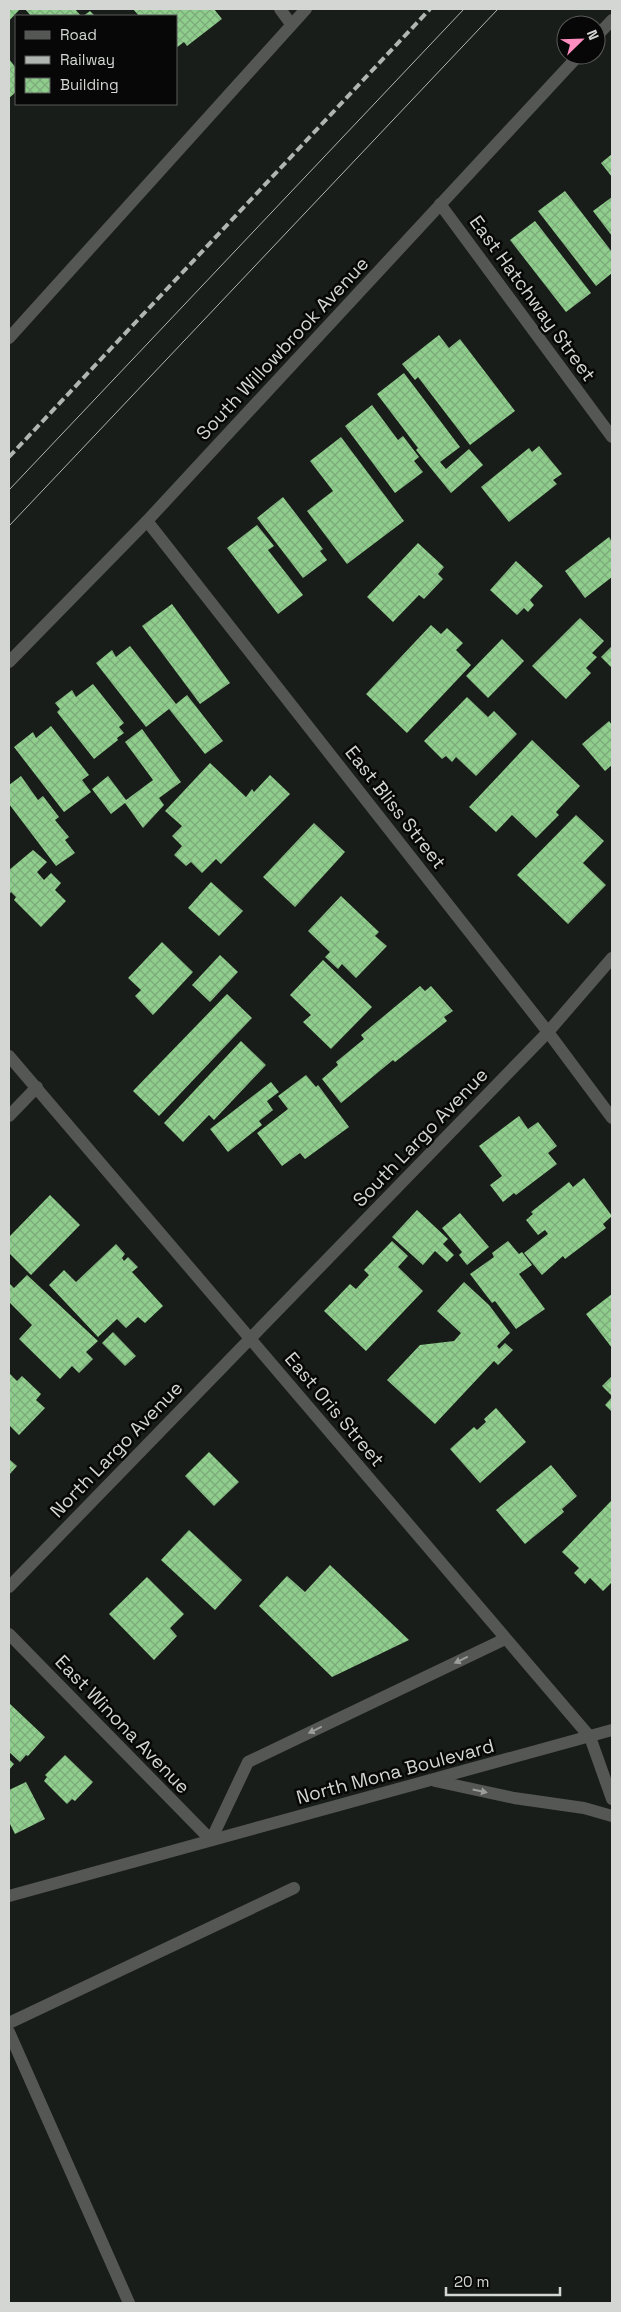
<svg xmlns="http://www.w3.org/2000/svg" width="621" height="2312" font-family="'Space Grotesk',sans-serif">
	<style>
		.building { fill: url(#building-cross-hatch) }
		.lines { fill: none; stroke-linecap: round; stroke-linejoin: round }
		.minor { stroke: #555755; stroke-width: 12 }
		.tram { stroke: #b1b5b1; stroke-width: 1 }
		.rail { stroke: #b1b5b1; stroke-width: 4; stroke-dasharray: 8 4; stroke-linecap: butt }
		.oneway { fill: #9a9d9a }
		.labels { text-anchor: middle; stroke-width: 5; stroke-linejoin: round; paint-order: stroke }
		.street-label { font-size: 19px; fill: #d3d6d3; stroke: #060706 }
	</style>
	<defs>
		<pattern id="building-cross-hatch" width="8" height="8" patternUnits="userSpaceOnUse" patternTransform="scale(1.25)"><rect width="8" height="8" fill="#90ce8d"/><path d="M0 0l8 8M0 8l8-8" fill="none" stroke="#7caa7a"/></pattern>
	</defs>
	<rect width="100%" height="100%" fill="#191d19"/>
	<g class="building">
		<path d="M9,9h11l-11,12z"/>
		<path d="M25,9h50l6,7h-50z"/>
		<path d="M133,9h81l8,10 -35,27 -3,-4 -8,6v-32h-37z"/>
		<path d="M90,11l5,5h-12z"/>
		<path d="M9,59l7,9v24l-7,6z"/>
		<path d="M612,154v23l-11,-14z"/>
		<path d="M565,191l47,61v21l-16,13 -58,-75z"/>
		<path d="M612,197v39l-19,-25z"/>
		<path d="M535,221l56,72 -25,19 -56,-72z"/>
		<path d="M439,335l10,13 11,-9 55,72 -45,34 -52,-68 -3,3 -13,-16z"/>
		<path d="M404,373l56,74 -20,15 6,7 23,-20 14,16 -32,28 -35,-43 2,-2 -41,-54z"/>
		<path d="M372,405l26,35 5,-4 16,21 -5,4 9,11 -28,21 -50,-67z"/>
		<path d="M341,437l63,84 -57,43 -40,-53 26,-20 -23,-30z"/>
		<path d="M539,446l23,28 -9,6 4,4 -48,38 -28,-35 48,-39 3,4z"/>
		<path d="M283,497l40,52 -3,2 7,9 -24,18 -46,-60z"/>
		<path d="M257,525l17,21 -6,4 35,45 -25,19 -51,-66z"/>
		<path d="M609,537l3,5v35l-27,21 -20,-27z"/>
		<path d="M418,543l26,24 -6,7 5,5 -19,20 -5,-4 -26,27 -26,-25z"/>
		<path d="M516,561l27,25 -13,14 4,5 -6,7 -4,-4 -7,7 -27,-25z"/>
		<path d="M172,604l58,79 -30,21 -58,-78z"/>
		<path d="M580,618l24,23 -12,12 5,4 -11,11 5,5 -25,26 -34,-33z"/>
		<path d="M431,625l10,9 6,-6 16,15 -7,7 15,15 -64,68 -41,-39z"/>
		<path d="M502,639l22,22 -36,37 -22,-22z"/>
		<path d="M130,646l46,58 11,-9 36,46 -18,13 -36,-45 -23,18 -50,-64 16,-13 4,7z"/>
		<path d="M612,646v22l-11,-11z"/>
		<path d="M93,684l31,39 -5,4 5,6 -7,5 1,2 -24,19 -37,-47 3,-3 -5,-6 17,-13 4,7z"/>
		<path d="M467,697l21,20 6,-6 23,23 -41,42 -20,-19 -4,5 -6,-6 -4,3 -18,-18z"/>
		<path d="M609,721l3,4v40l-7,6 -23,-27z"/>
		<path d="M51,726l38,49 -7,5 9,12 -27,20 -50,-65 19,-15 3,6z"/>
		<path d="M142,729l39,53 -22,16 5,7 -21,23 -18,-25 -14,11 -19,-25 16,-13 18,24 27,-20 -28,-38z"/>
		<path d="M532,740l48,46 -24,26 3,3 -23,23 -24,-23 -16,17 -27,-25z"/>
		<path d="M210,763l36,34 6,-8 2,3 16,-17 20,19 -69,70 -5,-5 -14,14 -11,-11 -5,4 -12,-11 8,-9 -10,-10 10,-10 -17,-15z"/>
		<path d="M21,776l17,24 5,-4 16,21 -4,3 14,17 -4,3 10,13 -19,13 -47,-62v-19z"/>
		<path d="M576,815l28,26 -21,22 23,22 -38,39 -51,-49z"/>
		<path d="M314,823l31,29 -50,55 -32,-30z"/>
		<path d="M33,850l14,12 -10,10 7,8 7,-7 10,10 -6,7 11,11 -25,26 -27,-27 2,-3 -5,-5 -2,3v-25z"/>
		<path d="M211,882l32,29 -24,25 -31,-28z"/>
		<path d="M341,896l38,36 -4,4 12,10 -31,32 -14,-14 -4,5 -13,-12 5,-5 -22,-21z"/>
		<path d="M162,942l31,30 -40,43 -18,-19 6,-6 -13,-12z"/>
		<path d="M220,955l18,17 -28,30 -18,-17z"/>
		<path d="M323,960l49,47 -41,42 -28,-27 8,-7 -21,-20z"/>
		<path d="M420,986l5,5 6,-5 22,25 -9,6 3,4 -52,41 -2,-2 -52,43 -19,-24 16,-14 -2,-3 28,-23 -3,-4z"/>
		<path d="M227,994l25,24 -93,98 -26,-25z"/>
		<path d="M241,1041l25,24 -52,55 -5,-5 -26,27 -19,-19z"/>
		<path d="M306,1075l10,12 2,-2 31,42 -44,32 -5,-6 -18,13 -25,-33 31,-24 -10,-13z"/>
		<path d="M271,1082l8,10 -12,9 6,9 -14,11 3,4 -34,27 -18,-23z"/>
		<path d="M519,1116l9,13 10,-7 19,24 -9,7 9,11 -41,31 -2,-2 -11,9 -13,-17 12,-9 -23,-30z"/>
		<path d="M584,1178l28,38 -9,8 3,4 -41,31 -2,-3 -21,19 -18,-22 24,-19 -3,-4 -7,5 -12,-15 7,-6 -2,-2 38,-30 4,5z"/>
		<path d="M50,1195l30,30 -49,50 -22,-22v-16z"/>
		<path d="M417,1210l31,29 -5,5 11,11 -7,7 -12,-11 -12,14 -31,-28z"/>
		<path d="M460,1213l29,34 -22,18 -8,-10 3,-3 -20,-24z"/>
		<path d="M392,1241l16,15 -10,11 25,24 -57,60 -42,-40 26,-27 6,5 13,-14 -5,-5z"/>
		<path d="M508,1241l11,13 3,-2 10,13 -13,9 26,35 -29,20 -21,-28 -3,2 -22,-29 24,-17 -2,-4z"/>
		<path d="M116,1244l9,10 -3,4 2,3 4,-4 10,10 -6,5 31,34 -18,17 -7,-6 -12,11 -9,-9 -19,18 -49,-52 15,-15 12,12z"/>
		<path d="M27,1275l71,66 -12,11 7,7 -14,14 -7,-7 -12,13 -41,-40 13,-14 -23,-23v-19l5,5z"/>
		<path d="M464,1282l25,23 21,28 -13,13 2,3 6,-6 8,7 -15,15 -4,-4 -59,63 -48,-44 33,-35 34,-4 7,-8 -24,-22z"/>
		<path d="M612,1294v54l-26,-34z"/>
		<path d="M113,1332l23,24 -11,10 -23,-23z"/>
		<path d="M9,1373l8,8 5,-5 19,18 -5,6 9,8 -26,27 -10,-10z"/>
		<path d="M612,1376v20l-10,-10z"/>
		<path d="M612,1397v15l-7,-7z"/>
		<path d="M496,1408l30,34 -46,41 -30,-34 24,-22 3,3 9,-8 -2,-3z"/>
		<path d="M209,1452l30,30 -25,24 -29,-30z"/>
		<path d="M9,1459l8,7 -8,9z"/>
		<path d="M551,1465l26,31 -15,13 2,3 -39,32 -29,-34z"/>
		<path d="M611,1501l1,81 -9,9 -13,-13 -5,6 -11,-11 5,-5 -17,-16z"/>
		<path d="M189,1530l53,50 -27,30 -54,-50z"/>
		<path d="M330,1565l79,75 -77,37 -73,-71 28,-30 18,16z"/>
		<path d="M147,1577l37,37 -14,14 7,8 -23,24 -45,-46z"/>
		<path d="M9,1703l36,34 -17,19 -2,-1 -6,7 -11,-10z"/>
		<path d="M65,1755l28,27 -18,19 -3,-2 -5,5 -23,-23 3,-4 -2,-2z"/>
		<path d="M9,1759l5,5 -5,6z"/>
		<path d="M26,1782l19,37 -30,15 -6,-12v-32z"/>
	</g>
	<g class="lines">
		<g class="minor">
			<path d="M280,9l11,15"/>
			<path d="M596,37l16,-17"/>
			<path d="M440,204l172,233"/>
			<path d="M9,338l297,-329"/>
			<path d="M147,521l401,511 64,86"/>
			<path d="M9,662l138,-141 432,-466"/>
			<path d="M9,1056l581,681 22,62"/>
			<path d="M9,1116l28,-29"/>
			<path d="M9,1587l539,-555 64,-74"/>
			<path d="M9,1634l202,206 37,-78 257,-123"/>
			<path d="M435,1781l79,17 70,10 28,8"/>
			<path d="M9,1896l603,-166"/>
			<path d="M9,2023l285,-135"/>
			<path d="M9,2032l120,271"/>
		</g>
		<g class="tram">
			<path d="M9,490l455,-481"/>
			<path d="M9,526l489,-517"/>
		</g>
		<path class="rail" d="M9,457l421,-448"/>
	</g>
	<defs><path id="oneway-solid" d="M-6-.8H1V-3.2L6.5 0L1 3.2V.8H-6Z" transform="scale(1.25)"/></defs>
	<g class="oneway">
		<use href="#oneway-solid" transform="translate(461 1660) rotate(154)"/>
		<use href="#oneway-solid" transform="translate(315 1730) rotate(154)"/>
		<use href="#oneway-solid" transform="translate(480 1791) rotate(12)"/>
	</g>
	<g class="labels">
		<g class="street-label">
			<text transform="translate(533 298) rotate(54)" y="7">East Hatchway Street</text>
			<text transform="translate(282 348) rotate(-47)" y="7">South Willowbrook Avenue</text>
			<text transform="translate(396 807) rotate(52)" y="7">East Bliss Street</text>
			<text transform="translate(420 1137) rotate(-46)" y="7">South Largo Avenue</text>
			<text transform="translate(335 1409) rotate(50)" y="7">East Oris Street</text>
			<text transform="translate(116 1449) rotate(-46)" y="7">North Largo Avenue</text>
			<text transform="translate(123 1724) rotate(46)" y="7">East Winona Avenue</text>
			<text transform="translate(395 1771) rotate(-15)" y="7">North Mona Boulevard</text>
		</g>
	</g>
	<rect width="621" height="2312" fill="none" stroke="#d3d6d3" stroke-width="20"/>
	<rect x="15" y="15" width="162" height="90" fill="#060706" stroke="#585a58"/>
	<rect x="25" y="31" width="25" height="8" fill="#555755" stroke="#585a58"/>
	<text x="60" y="40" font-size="15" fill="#d3d6d3">Road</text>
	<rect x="25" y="56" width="25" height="8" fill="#b1b5b1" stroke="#585a58"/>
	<text x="60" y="65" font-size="15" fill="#d3d6d3">Railway</text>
	<rect x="25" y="78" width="25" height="15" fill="url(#building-cross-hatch)" stroke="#585a58"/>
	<text x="60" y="90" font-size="15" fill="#d3d6d3">Building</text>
	<g transform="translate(581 40) rotate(67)"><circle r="24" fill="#060706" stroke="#585a58"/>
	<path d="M0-4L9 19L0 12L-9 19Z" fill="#fd8ebf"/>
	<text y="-8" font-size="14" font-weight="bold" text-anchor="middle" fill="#d3d6d3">N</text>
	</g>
	<path d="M446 2287v8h114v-8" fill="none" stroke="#d3d6d3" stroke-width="2.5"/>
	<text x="454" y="2287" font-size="15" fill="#d3d6d3" stroke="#060706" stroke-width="4" paint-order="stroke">20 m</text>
</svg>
